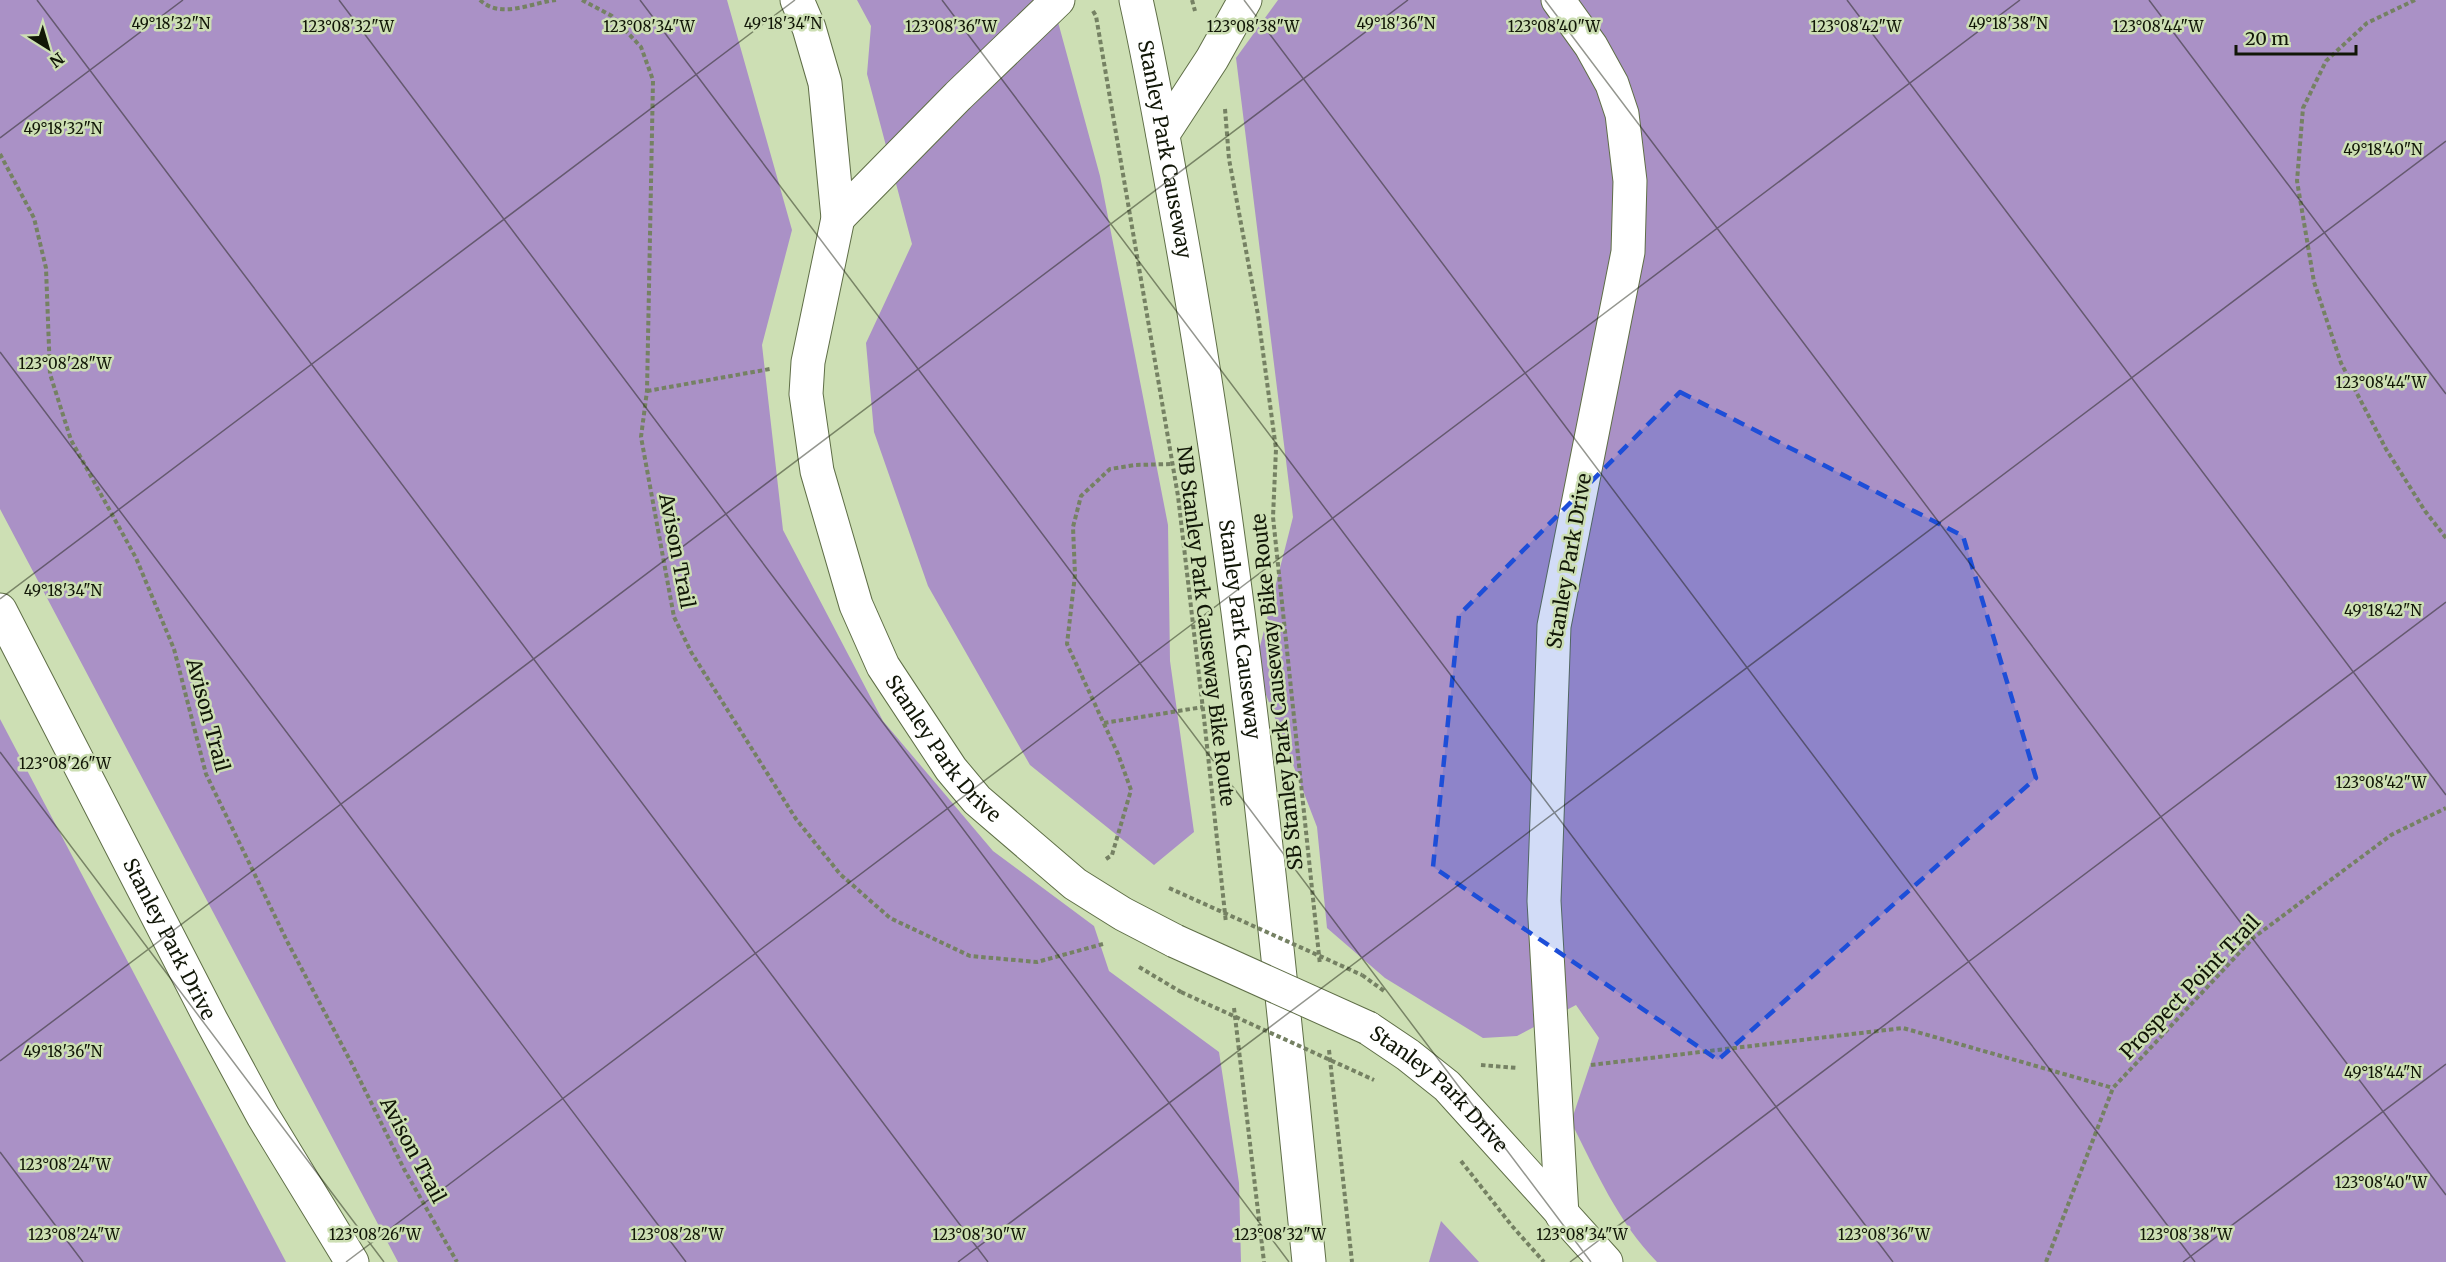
<svg xmlns="http://www.w3.org/2000/svg" width="2446" height="1262" font-family="Merriweather,serif">
	<style>
		.forest { fill: #aa91c6 }
		.lines { fill: none; stroke-linecap: round; stroke-linejoin: round }
		.minor-casing { stroke: #5f6e47; stroke-width: 35 }
		.highway-casing { stroke: #5f6e47; stroke-width: 35 }
		.path { stroke: #758163; stroke-width: 4; stroke-dasharray: 4.5 3; stroke-linecap: butt }
		.minor { stroke: #fff; stroke-width: 33 }
		.highway { stroke: #fff; stroke-width: 33 }
		.minor-bridge-casing { stroke: #5f6e47; stroke-width: 35; stroke-linecap: butt }
		.path-bridge { stroke: #758163; stroke-width: 4; stroke-dasharray: 4.5 3; stroke-linecap: butt }
		.minor-bridge { stroke: #fff; stroke-width: 33 }
		.marked { fill: #1d4ed8; fill-opacity: 0.2; stroke: #1d4ed8; stroke-width: 4.5; stroke-dasharray: 12 8; stroke-linejoin: round }
		.ticks { fill: none; stroke: #111607; stroke-width: 1.5; stroke-opacity: 0.45 }
		.labels { text-anchor: middle; stroke-width: 5; stroke-linejoin: round; paint-order: stroke }
		.street-label { font-size: 20px; fill: #111607; stroke: #cddfb4 }
		.ticks-label { font-size: 15px; text-anchor: middle; fill: #111607; stroke: #cddfb4; stroke-width: 5; stroke-linejoin: round; paint-order: stroke }
	</style>
	<rect width="100%" height="100%" fill="#cddfb4"/>
	<g class="forest">
		<path d="M0,0h727l65,230 -30,115 21,185 100,191 110,130 101,75 15,45 110,81 20,131 2,79h-843l-398,-753z"/>
		<path d="M857,0h195l48,176 68,349 2,136 24,171 -40,33 -124,-100 -102,-179 -54,-154 -8,-89 46,-99 -45,-170 4,-48z"/>
		<path d="M1278,0h1168v1262h-789c-39,-40 -61,-91 -86,-140l28,-84 -23,-33 -59,31 -34,2 -98,-60 -58,-50 -10,-101 -62,-161 38,-149 -57,-459z"/>
		<path d="M0,719l286,543h-286z"/>
		<path d="M1441,1221l38,41h-50z"/>
	</g>
	<g class="lines">
		<defs>
			<g id="minor">
				<path id="s1" d="M797,0l12,28 16,55 13,135 -30,144 -2,32 11,77 39,134 27,61 68,103 26,31 98,84 48,30 52,27"/>
				<path d="M1558,0l33,46 21,38 10,30 8,67 -2,71 -74,374 -10,275 18,314"/>
				<path id="s2" d="M0,610l211,410 52,96 89,146"/>
				<path id="s3" d="M1368,1028l40,27 39,31 159,176"/>
			</g>
			<g id="highway">
				<path id="s4" d="M1136,0c16,71 28,142 41,214 63,347 97,697 132,1048"/>
				<path d="M1163,134l49,-75 33,-59"/>
				<path d="M838,218l120,-122 100,-96"/>
			</g>
		</defs>
		<use href="#minor" class="minor-casing"/>
		<use href="#highway" class="highway-casing"/>
		<g class="path">
			<path d="M480,0c21,20 53,2 76,0"/>
			<path d="M582,0l30,16 29,31 12,33 -6,311 -6,46 33,180 17,35 105,167 44,55 50,44 80,38 67,6 66,-18"/>
			<path d="M1192,0l3,11"/>
			<path d="M2415,0l-48,23 -41,38 -23,47 -6,73 17,101 27,81 45,86 39,62 21,27"/>
			<path d="M1093,11l3,5 82,480 26,222 22,205"/>
			<path d="M1225,109l4,50 29,156 18,134 -3,68 47,448"/>
			<path d="M0,154l34,64 12,50 4,106 21,66 65,118 38,91 32,125 82,169 64,121 52,105 53,93"/>
			<path d="M647,391l123,-22"/>
			<path d="M1104,723l99,-16"/>
			<path d="M1106,859l6,-4 19,-65 -13,-36 -51,-110 8,-69 -2,-48 8,-31 29,-27 25,-4 37,-1"/>
			<path d="M1139,967l42,25"/>
			<path d="M1362,975l22,16"/>
			<path d="M1234,1008l30,254"/>
			<path d="M1329,1050l23,212"/>
			<path d="M1481,1065l36,3"/>
			<path d="M1591,1065l312,-37 210,60"/>
			<path d="M1461,1161l51,65 32,36"/>
			<path d="M2046,1262l67,-174 140,-150 138,-103 55,-27"/>
		</g>
		<use href="#minor" class="minor"/>
		<use href="#highway" class="highway"/>
		<defs>
			<path id="minor-bridge" d="M1175,941l193,87"/>
		</defs>
		<use href="#minor-bridge" class="minor-bridge-casing"/>
		<g class="path-bridge">
			<path d="M1169,888l193,87"/>
			<path d="M1181,992l193,88"/>
		</g>
		<use href="#minor-bridge" class="minor-bridge"/>
	</g>
	<path class="marked" d="M1680,392l283,144 73,242 -318,282 -285,-193 26,-252z"/>
	<path class="ticks" d="M37,0l951,1262M339,0l950,1262M640,0l951,1262M942,0l951,1262M1244,0l951,1262M1545,0l901,1195M1847,0l599,795M2149,0l297,394M0,138l183,-138M0,352l686,910M0,599l795,-599M0,752l384,510M0,1061l1408,-1061M0,1152l83,110M346,1262l1674,-1262M958,1262l1488,-1121M1570,1262l876,-660M2183,1262l263,-198"/>
	<g class="labels">
		<g class="street-label">
			<text dy="7" stroke="none"><textPath href="#s4" startOffset="152">Stanley Park Causeway</textPath></text>
			<text transform="translate(677 551) rotate(79)" y="7">Avison Trail</text>
			<text transform="translate(1569 561) rotate(-80)" y="7">Stanley Park Drive</text>
			<text transform="translate(1206 626) rotate(83)" y="7">NB Stanley Park Causeway Bike Route</text>
			<text dy="7" stroke="none"><textPath href="#s4" startOffset="638">Stanley Park Causeway</textPath></text>
			<text transform="translate(1277 692) rotate(-96)" y="7">SB Stanley Park Causeway Bike Route</text>
			<text transform="translate(208 715) rotate(75)" y="7">Avison Trail</text>
			<text dy="7" stroke="none"><textPath href="#s1" startOffset="789">Stanley Park Drive</textPath></text>
			<text dy="7" stroke="none"><textPath href="#s2" startOffset="370">Stanley Park Drive</textPath></text>
			<text transform="translate(2190 987) rotate(-46)" y="7">Prospect Point Trail</text>
			<text dy="7" stroke="none"><textPath href="#s3" startOffset="94">Stanley Park Drive</textPath></text>
			<text transform="translate(413 1150) rotate(62)" y="7">Avison Trail</text>
		</g>
	</g>
	<g class="ticks-label">
		<text x="783" y="29">49°18'34"N</text>
		<text x="1396" y="29">49°18'36"N</text>
		<text x="2008" y="29">49°18'38"N</text>
		<text x="171" y="29">49°18'32"N</text>
		<text x="348" y="32">123°08'32"W</text>
		<text x="649" y="32">123°08'34"W</text>
		<text x="951" y="32">123°08'36"W</text>
		<text x="1253" y="32">123°08'38"W</text>
		<text x="1554" y="32">123°08'40"W</text>
		<text x="1856" y="32">123°08'42"W</text>
		<text x="2158" y="32">123°08'44"W</text>
		<text x="63" y="134">49°18'32"N</text>
		<text x="2383" y="155">49°18'40"N</text>
		<text x="65" y="369">123°08'28"W</text>
		<text x="2381" y="388">123°08'44"W</text>
		<text x="63" y="596">49°18'34"N</text>
		<text x="2383" y="616">49°18'42"N</text>
		<text x="65" y="769">123°08'26"W</text>
		<text x="2381" y="788">123°08'42"W</text>
		<text x="63" y="1057">49°18'36"N</text>
		<text x="2383" y="1078">49°18'44"N</text>
		<text x="65" y="1170">123°08'24"W</text>
		<text x="2381" y="1188">123°08'40"W</text>
		<text x="74" y="1240">123°08'24"W</text>
		<text x="375" y="1240">123°08'26"W</text>
		<text x="677" y="1240">123°08'28"W</text>
		<text x="979" y="1240">123°08'30"W</text>
		<text x="1280" y="1240">123°08'32"W</text>
		<text x="1582" y="1240">123°08'34"W</text>
		<text x="1884" y="1240">123°08'36"W</text>
		<text x="2186" y="1240">123°08'38"W</text>
	</g>
	<g transform="translate(48 48) rotate(143)" stroke="#cddfb4" stroke-width="4.5" paint-order="stroke">
	<path d="M0-4.5L10 22L0 15L-10 22Z" fill="#111607"/>
	<text y="-9" font-size="16" font-weight="bold" text-anchor="middle" fill="#111607">N</text>
	</g>
	<path d="M2236 45v9h120v-9" fill="none" stroke="#111607" stroke-width="3"/>
	<text x="2245" y="45" font-size="18" fill="#111607" stroke="#cddfb4" stroke-width="4.5" paint-order="stroke">20 m</text>
</svg>
